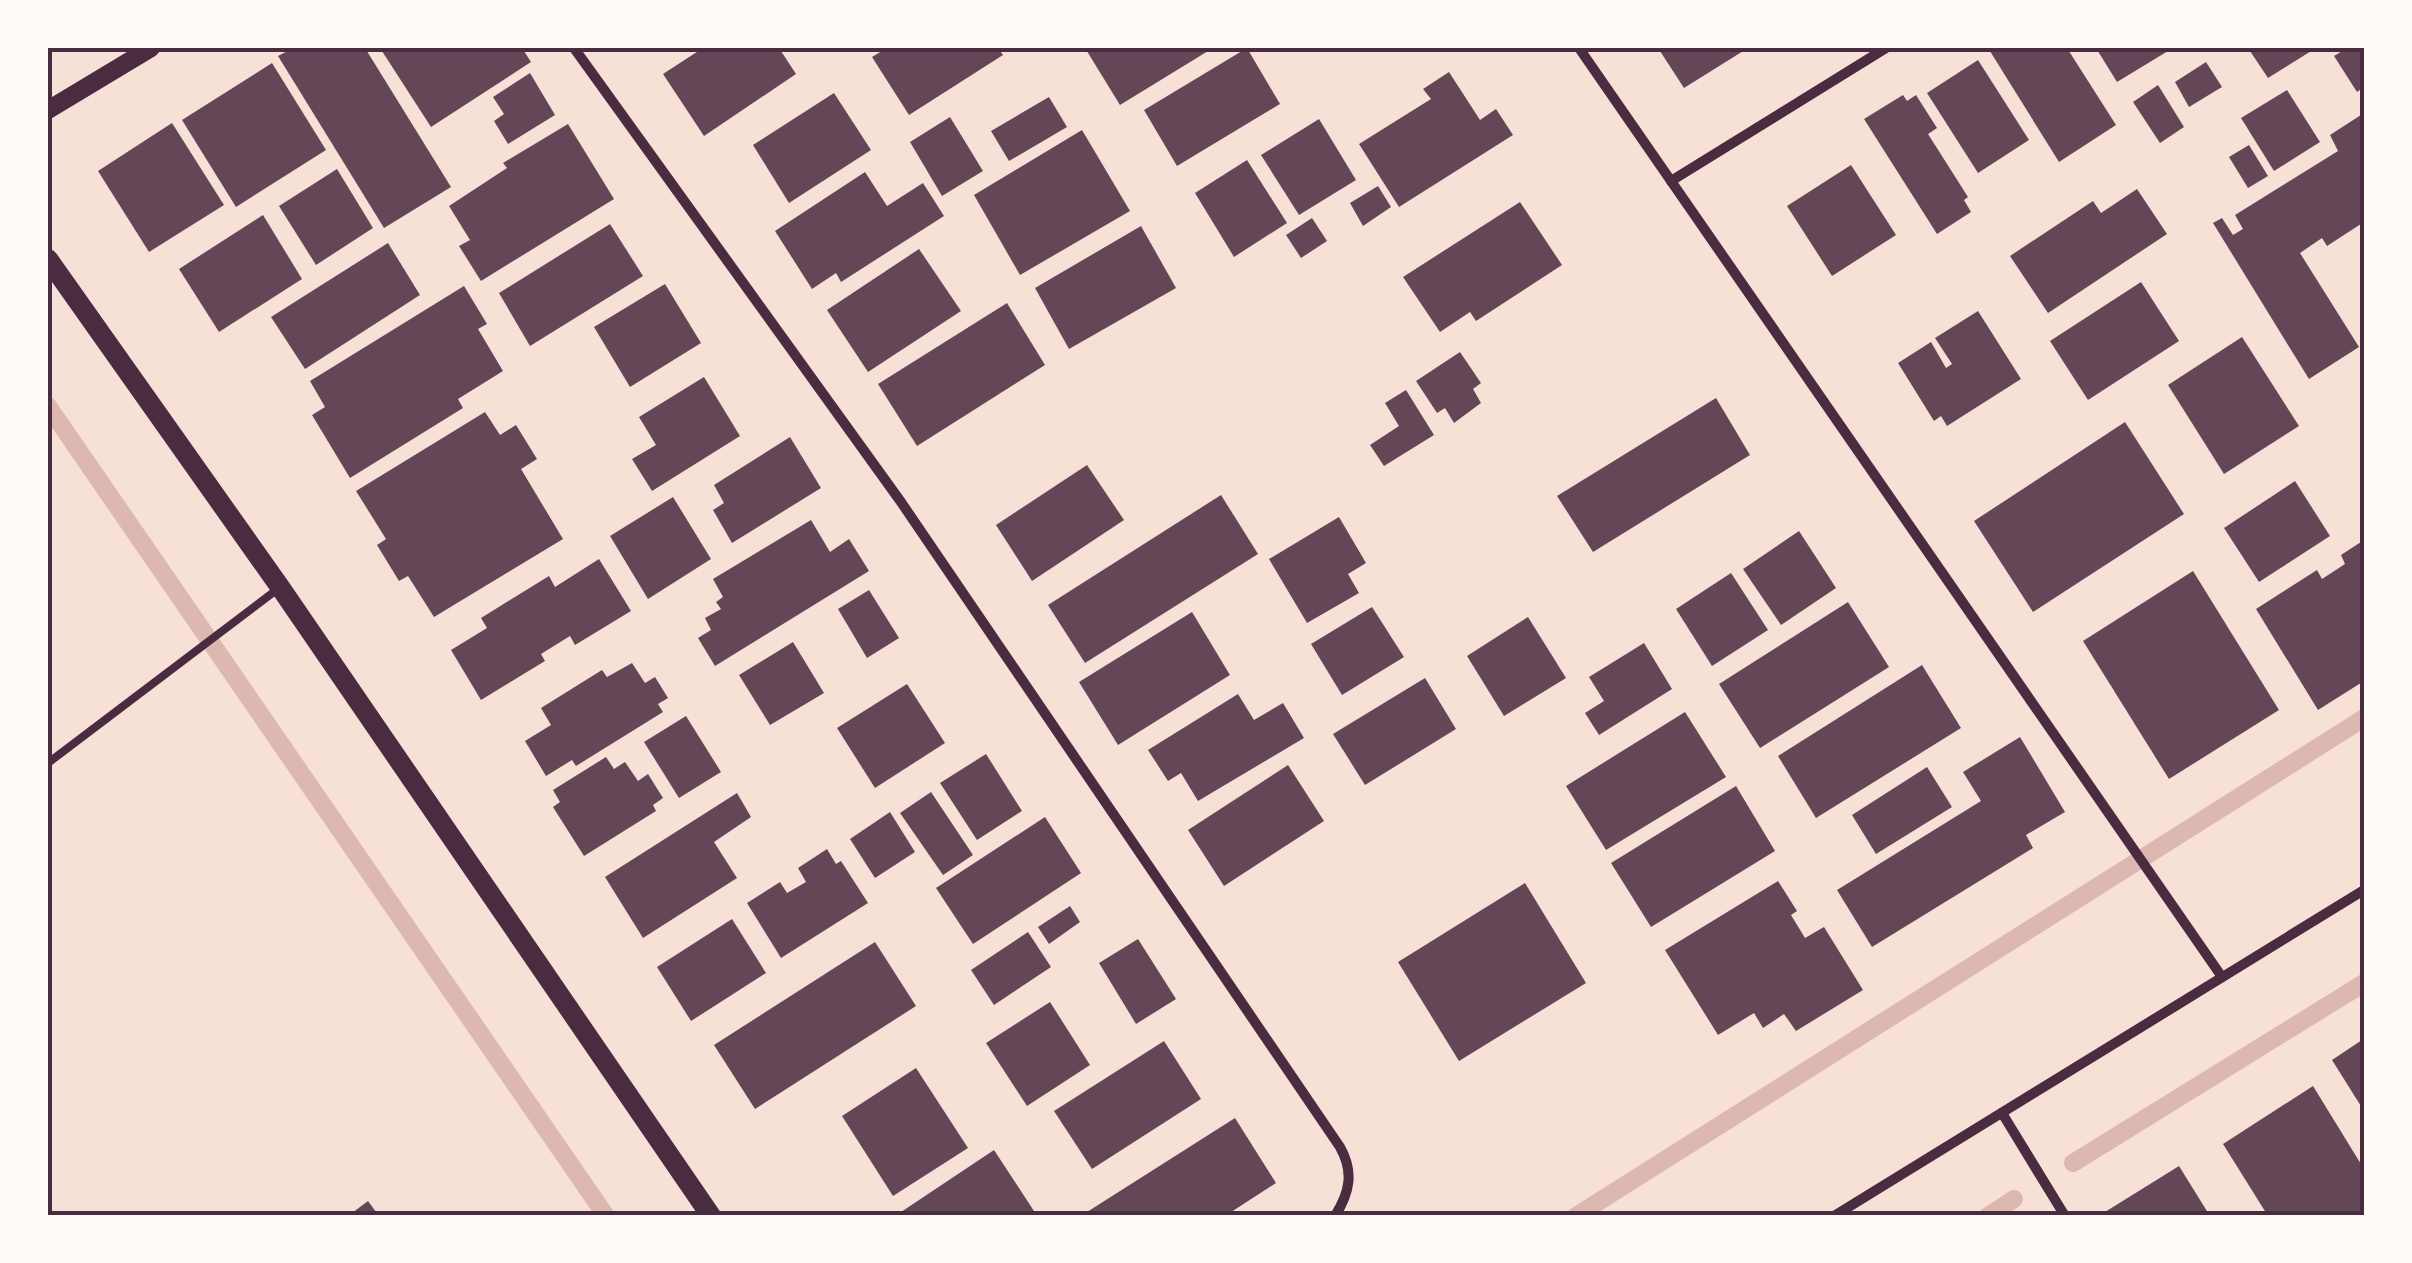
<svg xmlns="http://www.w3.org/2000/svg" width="2412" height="1263" font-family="Arial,sans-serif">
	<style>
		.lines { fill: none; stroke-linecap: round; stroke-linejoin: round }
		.stream { stroke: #dcb8b0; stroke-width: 18 }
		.building { fill: #644757 }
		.service { stroke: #4a2c40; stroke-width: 8 }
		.minor { stroke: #4a2c40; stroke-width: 10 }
		.tertiary { stroke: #4a2c40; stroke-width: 18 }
		.secondary { stroke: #4a2c40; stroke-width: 20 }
		.neatline { fill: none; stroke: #4a2c40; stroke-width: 4 }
	</style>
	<rect width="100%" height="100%" fill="#f7e1d7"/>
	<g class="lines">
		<g class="stream">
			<path d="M48,406l558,810"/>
			<path d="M2073,1163l291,-180"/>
			<path d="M1576,1216l788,-498"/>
			<path d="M1988,1216l26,-17"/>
		</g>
	</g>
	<g class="building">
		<path d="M293,48h72l86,139 -67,41 -106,-172z"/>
		<path d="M380,48h142l9,14 -100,65z"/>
		<path d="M703,48h76l17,26 -92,62 -41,-62z"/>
		<path d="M887,48h111l5,7 -94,60 -37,-58z"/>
		<path d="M1085,48h128l-93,57z"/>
		<path d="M1247,48l33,56 -103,62 -33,-56z"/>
		<path d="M1658,48h90l-64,40z"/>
		<path d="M1988,48h79l49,77 -57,37z"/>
		<path d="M2096,48h77l-56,34z"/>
		<path d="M2248,48h68l-48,30z"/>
		<path d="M2347,48h17v39l-7,5 -23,-36z"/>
		<path d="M1978,60l51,80 -51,33 -51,-80z"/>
		<path d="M2206,62l16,25 -33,20 -14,-25z"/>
		<path d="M272,63l54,87 -90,57 -54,-87z"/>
		<path d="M1449,72l31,48 16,-11 17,26 -114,72 -40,-63 72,-45 -8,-10z"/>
		<path d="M530,73l25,42 -47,29 -14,-23 10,-7 -11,-17z"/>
		<path d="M2158,85l26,42 -24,16 -27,-41z"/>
		<path d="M2287,90l33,52 -46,29 -33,-53z"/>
		<path d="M834,93l37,57 -82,53 -36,-58z"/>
		<path d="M1903,95l4,6 9,-6 21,33 -9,6 40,63 -4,3 7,12 -34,22 -73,-115z"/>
		<path d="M1049,97l18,30 -58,34 -18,-30z"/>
		<path d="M2364,113v109l-37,24 -5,-8 -22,15 59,94 -50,32 -96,-156 9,-5 11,17 10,-6 -8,-14 103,-64 -8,-16z"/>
		<path d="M950,117l33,54 -41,25 -32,-54z"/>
		<path d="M1319,119l37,61 -57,35 -38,-60z"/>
		<path d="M172,123l52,82 -75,47 -51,-81z"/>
		<path d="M568,124l46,75 -133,82 -22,-35 11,-6 -21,-34 58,-38 -4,-5z"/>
		<path d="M1082,130l48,81 -110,64 -46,-80z"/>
		<path d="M2249,145l19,31 -20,12 -19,-31z"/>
		<path d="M1247,160l40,63 -53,34 -39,-64z"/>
		<path d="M1851,165l45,70 -64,41 -45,-70z"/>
		<path d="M337,169l36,59 -57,37 -37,-59z"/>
		<path d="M865,172l22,34 36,-23 21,33 -103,66 -5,-9 -24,16 -37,-58z"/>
		<path d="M1378,186l13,21 -28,19 -13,-23z"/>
		<path d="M2137,189l30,45 -119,79 -38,-57 83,-55 8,12z"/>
		<path d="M1520,202l42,63 -86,56 -6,-9 -30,20 -37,-55z"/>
		<path d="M263,215l39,64 -83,53 -40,-63z"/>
		<path d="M1312,218l15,23 -26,17 -15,-23z"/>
		<path d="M610,224l33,52 -113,70 -31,-53z"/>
		<path d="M1141,226l35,62 -107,61 -34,-61z"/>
		<path d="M388,243l32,52 -115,74 -34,-52z"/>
		<path d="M919,249l42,62 -93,61 -41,-62z"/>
		<path d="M2141,282l38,59 -91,59 -38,-59z"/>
		<path d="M665,284l36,59 -71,44 -36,-60z"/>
		<path d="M464,286l23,38 -9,5 25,42 -45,28 5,9 -113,70 -38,-63 13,-8 -15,-26z"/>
		<path d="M1007,303l38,62 -128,81 -39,-62z"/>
		<path d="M1978,311l43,68 -74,47 -6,-10 -7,5 -36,-58 33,-21 15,26 6,-4 -17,-26z"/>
		<path d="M2242,337l57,89 -75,48 -56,-89z"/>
		<path d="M1460,352l21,31 -8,6 8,14 -27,20 -9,-15 -8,5 -21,-32z"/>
		<path d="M704,377l36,59 -88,55 -20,-32 24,-14 -17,-28z"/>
		<path d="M1406,390l28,45 -50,31 -14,-21 29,-19 -14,-23z"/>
		<path d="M1716,398l34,57 -157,97 -36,-56z"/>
		<path d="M485,412l15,23 16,-10 21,34 -16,10 42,70 -129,78 -26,-41 -9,5 -22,-36 9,-6 -30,-48z"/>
		<path d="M2125,422l59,92 -151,98 -59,-91z"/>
		<path d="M790,437l31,51 -89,55 -19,-33 11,-7 -10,-18z"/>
		<path d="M1087,465l37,55 -92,61 -36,-56z"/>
		<path d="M2295,481l35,55 -71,46 -35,-54z"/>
		<path d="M1221,495l37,59 -173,109 -37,-58z"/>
		<path d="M673,497l38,62 -63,40 -38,-63z"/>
		<path d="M1339,517l27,46 -18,11 11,19 -52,30 -38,-64z"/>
		<path d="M811,520l19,32 19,-13 20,32 -154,95 -17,-28 13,-8 -6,-12 16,-9 -5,-7 7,-5 -10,-18z"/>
		<path d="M1799,531l37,57 -55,37 -38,-56z"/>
		<path d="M2364,540v141l-46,29 -62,-101 61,-39 5,9 23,-15 -4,-9z"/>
		<path d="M599,559l32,52 -56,34 -5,-9 -29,18 4,7 -64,39 -30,-50 36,-22 -6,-10 68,-42 6,11z"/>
		<path d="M2193,571l86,139 -110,69 -86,-138z"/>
		<path d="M1731,573l37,57 -56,36 -36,-57z"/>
		<path d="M869,590l30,48 -32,20 -29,-49z"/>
		<path d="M1848,602l41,65 -129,81 -41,-64z"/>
		<path d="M1372,607l32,50 -62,38 -31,-51z"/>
		<path d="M1192,612l38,63 -112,70 -39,-63z"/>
		<path d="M1528,617l38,61 -62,38 -37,-60z"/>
		<path d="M793,642l31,51 -54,32 -31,-50z"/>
		<path d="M1644,643l28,46 -73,46 -14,-22 19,-12 -15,-24z"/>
		<path d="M632,663l13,20 10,-6 13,21 -10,6 5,8 -87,54 -4,-6 -26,16 -21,-35 26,-16 -10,-17 61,-38 5,7z"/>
		<path d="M1922,665l39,63 -145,90 -38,-62z"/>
		<path d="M1425,678l31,51 -91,56 -32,-51z"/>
		<path d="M907,684l38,59 -70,45 -38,-60z"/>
		<path d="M1238,694l16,26 29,-17 21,35 -106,63 -17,-28 -13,8 -20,-31z"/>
		<path d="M1685,712l41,65 -120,73 -40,-64z"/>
		<path d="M686,716l35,56 -42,26 -35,-56z"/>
		<path d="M2020,737l45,75 -39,23 7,13 -161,99 -35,-57 144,-89 -18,-29z"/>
		<path d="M986,754l36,57 -45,29 -37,-57z"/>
		<path d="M606,757l8,12 11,-7 13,19 10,-7 15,24 -10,7 3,6 -72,45 -31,-49 7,-5 -7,-12z"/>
		<path d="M1288,765l36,56 -100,65 -36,-56z"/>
		<path d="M1927,767l25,40 -76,47 -24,-39z"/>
		<path d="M1736,786l39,65 -124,76 -40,-64z"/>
		<path d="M931,792l42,63 -30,20 -43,-62z"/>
		<path d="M737,793l14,24 -37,25 23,36 -94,60 -38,-61z"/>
		<path d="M890,812l25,40 -40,26 -25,-39z"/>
		<path d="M1045,817l36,56 -108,71 -37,-56z"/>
		<path d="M827,849l9,15 5,-3 27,42 -87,55 -34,-55 33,-21 7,11 19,-11 -8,-14z"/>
		<path d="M1778,881l19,30 -6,4 14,23 19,-11 39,63 -67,41 -12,-17 -21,14 -9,-15 -36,22 -53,-85z"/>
		<path d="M1525,883l61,100 -127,78 -61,-99z"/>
		<path d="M1070,906l10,16 -31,22 -11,-17z"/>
		<path d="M732,919l34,54 -75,48 -34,-54z"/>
		<path d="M1028,932l23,35 -57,38 -23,-35z"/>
		<path d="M1138,939l38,60 -40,25 -37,-61z"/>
		<path d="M875,942l41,64 -161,103 -41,-64z"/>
		<path d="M1050,1002l40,63 -63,41 -41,-63z"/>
		<path d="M2362,1040l2,4v67l-32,-51z"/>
		<path d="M1164,1041l37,58 -109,70 -38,-58z"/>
		<path d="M916,1068l52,80 -75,48 -51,-80z"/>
		<path d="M2313,1086l51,83v47h-96l-45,-72z"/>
		<path d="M1235,1118l41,65 -51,33h-136l-2,-4z"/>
		<path d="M994,1150l40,61 -7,5h-132z"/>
		<path d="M2179,1166l31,50h-103l-2,-4z"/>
		<path d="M368,1201l11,15h-31z"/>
	</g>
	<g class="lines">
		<path class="service" d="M48,763l231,-175"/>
		<g class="minor">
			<path d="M574,48l327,454 439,645c14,25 10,45 -5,69"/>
			<path d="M1579,48l643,929"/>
			<path d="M1671,181l215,-133"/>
			<path d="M2002,1113l63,103"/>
			<path d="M1834,1216l530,-326"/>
		</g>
		<path class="tertiary" d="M48,110l103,-62"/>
		<path class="secondary" d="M48,259l232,328 431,629"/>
	</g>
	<rect width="2412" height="1263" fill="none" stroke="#fffaf5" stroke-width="100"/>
	<rect x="50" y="50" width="2312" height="1163" class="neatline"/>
</svg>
